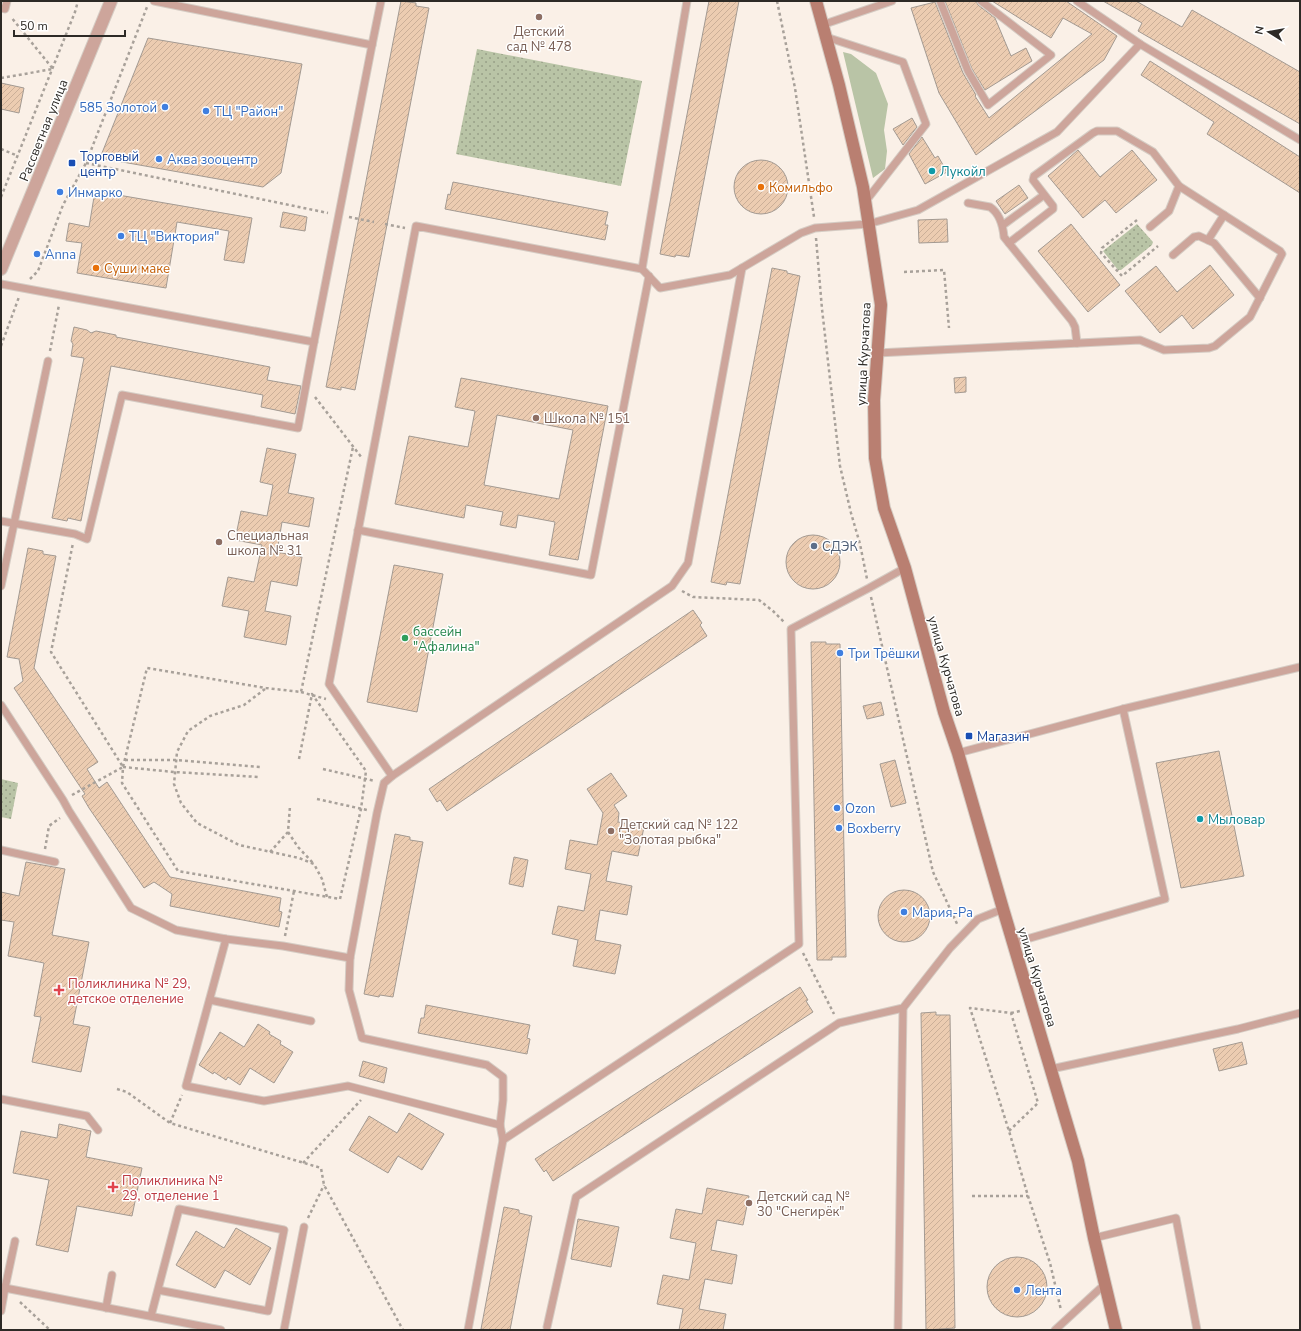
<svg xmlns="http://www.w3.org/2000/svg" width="1301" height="1331" font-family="'Nunito Sans',sans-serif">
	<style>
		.grass { fill: #b9c4a6 }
		.park { fill: url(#park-dots) }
		.building { fill: url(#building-hatch); stroke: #a39a92; fill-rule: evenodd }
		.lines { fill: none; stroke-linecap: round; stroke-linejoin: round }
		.service-casing { stroke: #d5ccc4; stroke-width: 9 }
		.tertiary-casing { stroke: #d5ccc4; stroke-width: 14 }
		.secondary-casing { stroke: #d5ccc4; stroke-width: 14 }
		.path { stroke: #a8a19a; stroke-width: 2.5; stroke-dasharray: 3 3; stroke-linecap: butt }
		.service { stroke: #cda59b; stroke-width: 7 }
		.tertiary { stroke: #cda59b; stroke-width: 12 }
		.secondary { stroke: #b97f71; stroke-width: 12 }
		.education-dot { fill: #8d6e63; stroke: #fff; stroke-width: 1.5 }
		.shop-dot { fill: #3f7fe0; stroke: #fff; stroke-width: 1.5 }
		.transit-dot { fill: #1a4fb4; stroke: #fff; stroke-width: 1.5 }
		.culture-dot { fill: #0f9aa8; stroke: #fff; stroke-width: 1.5 }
		.food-dot { fill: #e8710a; stroke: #fff; stroke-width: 1.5 }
		.service-dot { fill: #5c6f8a; stroke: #fff; stroke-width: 1.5 }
		.leisure-dot { fill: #2e9e5b; stroke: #fff; stroke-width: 1.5 }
		.health-dot { fill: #e0444e; stroke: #fff; stroke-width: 1.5 }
		.labels { text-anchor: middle; stroke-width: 3; stroke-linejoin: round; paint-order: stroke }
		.education-label { font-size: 13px; fill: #785e54; stroke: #fff; text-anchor: start }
		.shop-label { font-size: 13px; fill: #366cbe; stroke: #fff; text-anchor: start }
		.street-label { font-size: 13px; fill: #2d2a26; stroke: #fff }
		.transit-label { font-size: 13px; fill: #164399; stroke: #fff; text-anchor: start }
		.culture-label { font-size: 13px; fill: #0d838f; stroke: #fff; text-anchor: start }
		.food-label { font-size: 13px; fill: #c56008; stroke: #fff; text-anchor: start }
		.service-label { font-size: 13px; fill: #4e5e75; stroke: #fff; text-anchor: start }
		.leisure-label { font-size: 13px; fill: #27864d; stroke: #fff; text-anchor: start }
		.health-label { font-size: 13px; fill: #be3a42; stroke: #fff; text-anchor: start }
	</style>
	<defs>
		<pattern id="park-dots" width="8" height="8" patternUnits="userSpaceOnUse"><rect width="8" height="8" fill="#b9c4a6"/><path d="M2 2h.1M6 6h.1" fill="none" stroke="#979f87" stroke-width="1.8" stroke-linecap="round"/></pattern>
		<pattern id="building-hatch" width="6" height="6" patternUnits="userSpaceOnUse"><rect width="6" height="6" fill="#ecccb1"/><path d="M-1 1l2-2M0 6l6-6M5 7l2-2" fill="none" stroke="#cbaf98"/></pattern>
	</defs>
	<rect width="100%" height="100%" fill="#faf0e7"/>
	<path class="grass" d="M843,52l8,2 25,19 12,31 -4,26 3,21 -2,18 -12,9z"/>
	<g class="park">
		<path d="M477,49l165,32 -21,105 -165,-32z"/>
		<path d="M1137,224l16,18 -1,3 -31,25h-3l-15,-19z"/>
		<path d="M1,779l17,4 -7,36 -10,-2z"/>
	</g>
	<g class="building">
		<path d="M401,1l15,2v3l13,2 -74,382 -14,-3v3l-15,-3z"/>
		<path d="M709,1h30l-50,256 -13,-2 -1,2 -15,-3z"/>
		<path d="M945,1h31l2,4 17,13 16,38 15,-8 6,13 -47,29 -13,-21z"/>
		<path d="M992,1h74l51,35 -13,24 -128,95 -37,-62 -28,-85 24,-6 28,71 13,22 -1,1 14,22 103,-84 -29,-16 -12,20z"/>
		<path d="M1103,1h33l46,26 10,-17 108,62v52l-162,-93 4,-8z"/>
		<path d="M148,38l154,26 -21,109 -18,14 -163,-29z"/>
		<path d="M1150,61l150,96v36l-93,-59 7,-12 -73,-47z"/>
		<path d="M1,83l23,5 -5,25 -18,-4z"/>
		<path d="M912,118l5,9 -14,18 -10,-16z"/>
		<path d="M922,137l13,21 3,-2 9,16 -22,12 -16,-30z"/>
		<path d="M1078,150l22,27 32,-27 25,30 -41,33 -11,-13 -22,18 -35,-42z"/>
		<circle cx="761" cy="187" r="27"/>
		<path d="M453,182l155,30 -3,13h3l-3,15 -160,-31 3,-15 2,1z"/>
		<path d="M1019,185l9,13 -23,16 -9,-13z"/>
		<path d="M95,191l157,27 -8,45 -20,-3 5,-29 -52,-9 -11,66 -89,-15 5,-30 -16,-2 3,-18 20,4z"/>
		<path d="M283,212l24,5 -2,14 -25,-4z"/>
		<path d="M947,219l1,23 -29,1 -1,-23z"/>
		<path d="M1071,224l49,61 -32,27 -50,-61z"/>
		<path d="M1210,265l24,30 -41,34 -11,-14 -22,18 -35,-42 31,-25 21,26z"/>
		<path d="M772,268l15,3v2l13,3 -60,308 -13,-2 -1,3 -15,-3z"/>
		<path d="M74,327l13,3 4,3 5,-2 20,4v2l154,30 -3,13 34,6 -6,28 -34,-7 2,-12 -152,-29 -30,155 -13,-3 -1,3 -15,-3 32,-160 -13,-2 2,-12 -2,-3z"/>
		<path d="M966,377v15l-11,1 -1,-15z"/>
		<path d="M461,378l147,28 -30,154 -29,-5 6,-33 -37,-7 -2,13 -16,-3 3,-13 -37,-7 -2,13 -69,-14 14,-68 59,11 7,-36 -20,-4zM497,415l76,15 -14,69 -75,-14z"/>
		<path d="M267,448l29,6 -8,39 26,5 -5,29 -27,-5 -5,30 25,5 -5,29 -26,-5 -6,30 26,5 -5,29 -42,-8 5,-26 -27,-5 6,-29 26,5 8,-37 -27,-5 6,-29 26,5 6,-31 -13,-3z"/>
		<circle cx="813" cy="562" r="27"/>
		<path d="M28,548l15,3v3l13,2 -22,112 64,94 -11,7 12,19 8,-6 63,95 111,21 -2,13 3,1 -3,15 -109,-21 2,-12 -18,-12 -10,6 -55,-80 -7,-12 3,-2 -71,-106 9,-7 -4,-22 -12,-2z"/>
		<path d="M394,565l49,9 -26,138 -50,-10z"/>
		<path d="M693,610l9,13 -2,2 7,11 -260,175 -7,-11 -3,2 -8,-13z"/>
		<path d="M811,642h15v2h14l6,313h-14v3h-15z"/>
		<path d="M881,702l3,13 -17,4 -4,-13z"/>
		<path d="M1219,751l25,125 -63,12 -25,-125z"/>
		<path d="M895,760l11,43 -15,4 -11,-43z"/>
		<path d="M611,773l16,23 -13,9 5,8 -1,9 26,5 -6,29 -26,-5 -6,30 26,5 -5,29 -27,-5 -5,30 26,5 -6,29 -42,-8 5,-26 -26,-6 6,-28 26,5 7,-37 -26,-5 5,-29 27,5 6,-32 -16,-24z"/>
		<path d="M395,834l15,3v3l13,2 -30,155 -13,-2 -1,2 -15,-3z"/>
		<path d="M514,857l14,3 -5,27 -14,-3z"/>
		<path d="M26,862l39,7 -13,66 37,7 -16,82 17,3 -9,45 -49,-10 9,-45 -7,-1 10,-53 -36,-7 6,-34 -13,-2v-28l18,4z"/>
		<circle cx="904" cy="916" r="26"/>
		<path d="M800,987l8,13 -2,1 7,11 -260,169 -7,-11 -2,2 -9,-13z"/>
		<path d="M426,1005l104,20 -3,13 3,1 -3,15 -109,-21 3,-15h3z"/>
		<path d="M936,1012v3h14l5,313 -29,2 -5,-317z"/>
		<path d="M258,1024l12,8 -1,2 12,7 -1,3 13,8 -19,31 -24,-15 -10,17 -12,-8 -2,3 -12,-8 -1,2 -14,-9 21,-33 24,15z"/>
		<path d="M1242,1042l5,22 -28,7 -6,-22z"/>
		<path d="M363,1061l24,7 -3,15 -25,-7z"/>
		<path d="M409,1113l35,21 -22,36 -24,-14 -10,17 -39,-23 20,-34 28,17z"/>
		<path d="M59,1124l32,7 -5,26 56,11 -10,48 -55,-10 -9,46 -32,-7 13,-65 -36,-7 8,-42 36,7z"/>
		<path d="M707,1188l42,8 -6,29 -26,-5 -6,30 26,5 -5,29 -27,-5 -6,30 27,5 -3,16h-44l4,-21 -26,-5 6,-29 26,5 7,-37 -26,-5 6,-29 26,5z"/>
		<path d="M504,1207l15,3v3l13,3 -22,114h-23l-6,-1z"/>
		<path d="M578,1219l41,8 -8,40 -40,-8z"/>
		<path d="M236,1228l35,20 -21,37 -25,-15 -10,18 -39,-23 20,-34 28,17z"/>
		<circle cx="1017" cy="1287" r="30"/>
	</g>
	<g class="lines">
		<defs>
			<g id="service">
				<path d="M687,1l-45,268 18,19 70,-13 71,-42 14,-5 53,-4 50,-14 139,-78 83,-88 160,96"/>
				<path d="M940,1l28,70 20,34 63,-50 -70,-54"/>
				<path d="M1077,1l63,43"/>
				<path d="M1,8l4,1 2,-8"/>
				<path d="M822,25l70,-24"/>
				<path d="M826,37l77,25 23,62 -61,78"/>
				<path d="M372,45l9,-44"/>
				<path d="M968,203l22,4c9,6 13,19 14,30l68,84 3,6 2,16"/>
				<path d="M1003,225l41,-30"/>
				<path d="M1150,227l19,-16 10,-25"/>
				<path d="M1208,240l16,-25"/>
				<path d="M1173,255l21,-18 5,-1 15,7 46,55"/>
				<path d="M1,284l313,58 58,-297 -218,-44"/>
				<path d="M877,353l263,-13 24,10 45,-2 6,-2 35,-29 32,-63 -2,-3 -101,-65 -26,-34 -36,-21h-20l-4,2 -59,43 -1,4 20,26v3l-44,34"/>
				<path d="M1,521l74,13 12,5 35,-144 176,33 16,-86"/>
				<path d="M358,530l233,45 58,-299"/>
				<path d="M1,586l47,-225"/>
				<path d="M1,705l62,95 6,11 62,97 45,22 50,9 57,7 67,12"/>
				<path d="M958,753l165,-44 177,-42"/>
				<path d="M392,776l280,-190 16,-23 54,-295"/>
				<path d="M1,850l54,12"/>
				<path d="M226,939l-40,147 78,15 84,-15 152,39"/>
				<path d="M1013,943l152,-44 -42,-190"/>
				<path d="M210,1000l101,21"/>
				<path d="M1051,1069l187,-40 62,-16"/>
				<path d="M1,1099l86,17 11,14"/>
				<path d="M503,1140l296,-196 -8,-315 78,-41 36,-20"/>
				<path d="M1094,1238l82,-20 21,112"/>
				<path d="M15,1241l-10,47 216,42"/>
				<path d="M106,1308l6,-33"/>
				<path d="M1,1311l4,-23 -4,-1"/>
				<path d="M151,1316l28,-107 105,21 -16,81 -110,-21"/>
				<path d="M547,1327l29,-130 263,-174 64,-15 47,-60 28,-29 25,-10"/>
				<path d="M284,1330l20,-103"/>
				<path d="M468,1330l35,-190 -3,-15 3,-25v-23l-16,-12 -125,-27 -13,-48 1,-32 27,-145 7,-30 8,-7 -63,-92 87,-458 226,43"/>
				<path d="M898,1330l5,-322"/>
				<path d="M1055,1330l50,-46"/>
			</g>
			<path id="tertiary" d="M1,269l110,-268"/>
			<path id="secondary" d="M816,1l23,84 24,102 18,118 -7,95 1,58 9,50 21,60 39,144 14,41 45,156 75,252 16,77 22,92"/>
		</defs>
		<use href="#service" class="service-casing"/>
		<use href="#tertiary" class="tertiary-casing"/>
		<use href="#secondary" class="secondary-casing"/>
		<g class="path">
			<path d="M777,1l18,87 19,129"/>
			<path d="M1,78l52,-9 -42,-52"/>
			<path d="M1,149l17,7"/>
			<path d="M86,163l242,50"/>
			<path d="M1,197l74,-185 3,-11"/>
			<path d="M349,217l25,5"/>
			<path d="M1137,220l-35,28 -1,5 21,23 36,-30"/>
			<path d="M385,224l20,4"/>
			<path d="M816,238l6,71 18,157 11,47 9,31 7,35"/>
			<path d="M904,272l40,-2 5,58"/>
			<path d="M30,279l8,-8 25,-66 23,-42 61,-156"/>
			<path d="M1,346l18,-49"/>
			<path d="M50,351l9,-46"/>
			<path d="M315,397l47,61"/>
			<path d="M682,591l11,6 66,3 14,11 12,12"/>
			<path d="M871,597l62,275 25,54"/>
			<path d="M265,689l-21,16 -34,11 -22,15 -11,21 -3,32 7,19 16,20 42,22 60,13 15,6 8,15 5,18"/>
			<path d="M301,692l25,7"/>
			<path d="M299,759l13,-65 54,77 -5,38 -21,90 -162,-28 -56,-88 1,-16 24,-99 119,20 35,4 52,-245"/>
			<path d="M125,760h50l85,7"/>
			<path d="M123,767l51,5 85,5"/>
			<path d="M323,769l52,12"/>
			<path d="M72,795l51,-28 -72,-115 22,-109"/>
			<path d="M317,799l50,11"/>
			<path d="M288,832l10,15 16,17"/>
			<path d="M45,849l4,-23 11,-8"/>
			<path d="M270,852l18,-20 2,-26"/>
			<path d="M285,936l9,-45"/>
			<path d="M803,953l31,61"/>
			<path d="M1011,1013l9,-2"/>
			<path d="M117,1089l10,3 43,31 151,45 3,17 79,145"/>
			<path d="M170,1123l12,-28"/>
			<path d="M1009,1131l29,-28 -27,-90 -41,-5 39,123 19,65 22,67 11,47"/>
			<path d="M303,1163l58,-63"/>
			<path d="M972,1196h56"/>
			<path d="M308,1218l16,-33"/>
			<path d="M20,1302l30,28"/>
		</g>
		<use href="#service" class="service"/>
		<use href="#tertiary" class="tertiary"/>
		<use href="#secondary" class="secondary"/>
	</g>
	<g class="education-dot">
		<circle cx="539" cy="17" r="4"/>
		<circle cx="536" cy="418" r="4"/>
		<circle cx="219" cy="542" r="4"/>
		<circle cx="611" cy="831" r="4"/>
		<circle cx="749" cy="1203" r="4"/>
	</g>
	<g class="shop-dot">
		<circle cx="165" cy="107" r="4"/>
		<circle cx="206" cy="111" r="4"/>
		<circle cx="159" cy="159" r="4"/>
		<circle cx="60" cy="192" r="4"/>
		<circle cx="121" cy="236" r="4"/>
		<circle cx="37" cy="254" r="4"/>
		<circle cx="840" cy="653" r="4"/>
		<circle cx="837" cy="808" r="4"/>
		<circle cx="839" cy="828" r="4"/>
		<circle cx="904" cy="912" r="4"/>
		<circle cx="1017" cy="1290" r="4"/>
	</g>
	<g class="transit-dot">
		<rect x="68" y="159" width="8" height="8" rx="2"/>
		<rect x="965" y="732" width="8" height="8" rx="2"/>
	</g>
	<g class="culture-dot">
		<circle cx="932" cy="171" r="4"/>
		<circle cx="1200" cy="819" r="4"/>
	</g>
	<g class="food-dot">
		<circle cx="761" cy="187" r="4"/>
		<circle cx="96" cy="268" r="4"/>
	</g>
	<circle class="service-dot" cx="814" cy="546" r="4"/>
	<circle class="leisure-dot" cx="405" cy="638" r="4"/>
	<g class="health-dot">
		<path d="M57 984h4v4h4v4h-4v4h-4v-4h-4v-4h4z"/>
		<path d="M111 1181h4v4h4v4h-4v4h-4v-4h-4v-4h4z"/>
	</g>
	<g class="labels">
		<g class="education-label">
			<text x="539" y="36" text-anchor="middle">Детский<tspan x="539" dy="15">сад № 478</tspan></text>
			<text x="544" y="423">Школа № 151</text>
			<text x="227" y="540">Специальная<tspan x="227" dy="15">школа № 31</tspan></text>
			<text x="619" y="829">Детский сад № 122<tspan x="619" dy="15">"Золотая рыбка"</tspan></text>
			<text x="757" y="1201">Детский сад №<tspan x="757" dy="15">30 "Снегирёк"</tspan></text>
		</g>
		<g class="shop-label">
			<text x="157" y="112" text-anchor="end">585 Золотой</text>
			<text x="214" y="116">ТЦ "Район"</text>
			<text x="167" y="164">Аква зооцентр</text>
			<text x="68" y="197">Инмарко</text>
			<text x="129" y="241">ТЦ "Виктория"</text>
			<text x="45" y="259">Anna</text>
			<text x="848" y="658">Три Трёшки</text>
			<text x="845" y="813">Ozon</text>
			<text x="847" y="833">Boxberry</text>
			<text x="912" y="917">Мария-Ра</text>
			<text x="1025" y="1295">Лента</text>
		</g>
		<g class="street-label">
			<text transform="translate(43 130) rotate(-68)" y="5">Рассветная улица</text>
			<text transform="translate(863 354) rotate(-87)" y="5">улица Курчатова</text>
			<text transform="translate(947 666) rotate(74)" y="5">улица Курчатова</text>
			<text transform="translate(1038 977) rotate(73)" y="5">улица Курчатова</text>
		</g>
		<g class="transit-label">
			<text x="80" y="161">Торговый<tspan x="80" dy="15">центр</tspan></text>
			<text x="977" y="741">Магазин</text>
		</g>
		<g class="culture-label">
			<text x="940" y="176">Лукойл</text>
			<text x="1208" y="824">Мыловар</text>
		</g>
		<g class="food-label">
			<text x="769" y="192">Комильфо</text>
			<text x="104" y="273">Суши маке</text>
		</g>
		<g class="service-label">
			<text x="822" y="551">СДЭК</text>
		</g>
		<g class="leisure-label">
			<text x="413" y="636">бассейн<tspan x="413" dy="15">"Афалина"</tspan></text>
		</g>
		<g class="health-label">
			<text x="68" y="988">Поликлиника № 29,<tspan x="68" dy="15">детское отделение</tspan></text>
			<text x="122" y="1185">Поликлиника №<tspan x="122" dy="15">29, отделение 1</tspan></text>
		</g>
	</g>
	<rect width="1301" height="1331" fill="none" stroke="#2d2a26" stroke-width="4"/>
	<g transform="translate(1269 32) rotate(281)" stroke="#ffffff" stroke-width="3" paint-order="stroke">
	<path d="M0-3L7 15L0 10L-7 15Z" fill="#2d2a26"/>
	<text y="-6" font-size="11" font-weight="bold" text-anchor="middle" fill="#2d2a26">N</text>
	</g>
	<path d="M14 30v6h111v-6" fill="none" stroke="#2d2a26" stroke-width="2"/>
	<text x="20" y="30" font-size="12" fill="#2d2a26" stroke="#ffffff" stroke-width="3" paint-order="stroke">50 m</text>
</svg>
